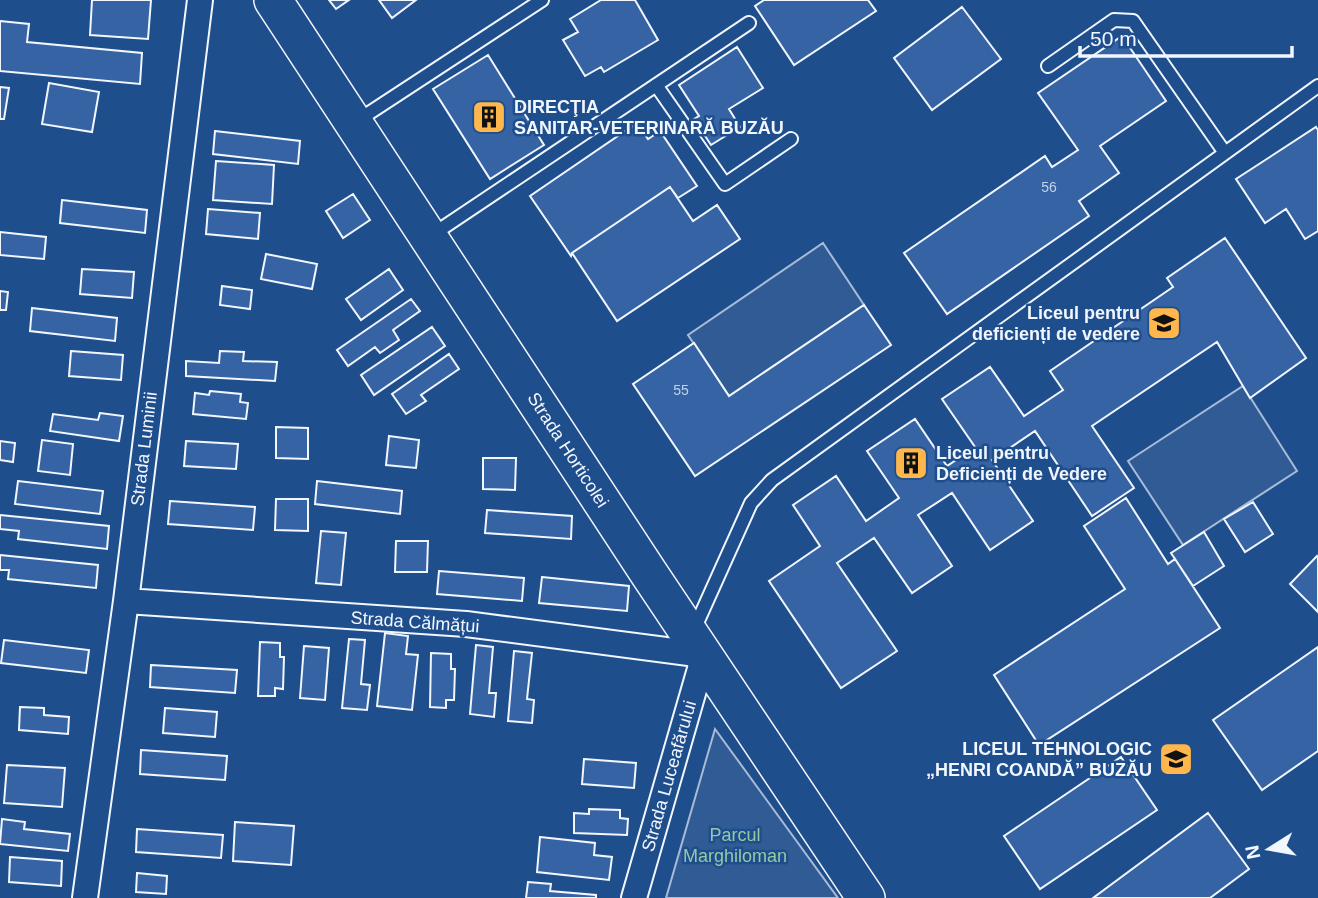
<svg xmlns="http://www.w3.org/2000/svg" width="1318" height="898" font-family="Arial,sans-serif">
	<rect width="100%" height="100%" fill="#1f4e8c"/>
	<path fill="#305b95" stroke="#a8bbd7" stroke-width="2" d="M823,243L864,305L729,396L688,335Z
		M1243,386L1297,471L1183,545L1128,461Z
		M715,729L838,898H666Z"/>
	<path fill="#3563a3" stroke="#f2f6ff" stroke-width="2" d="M92,0H151L148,39L90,35Z
		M329,0H349L336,9Z
		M379,0H416L392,18Z
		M601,0H635L658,40L604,72L601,67L585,76L563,40L578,32L570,19Z
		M764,0H868L876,11L794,65L755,6Z
		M962,7L1001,59L932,110L894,58Z
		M0,21L29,24L27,42L142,53L140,84L0,71Z
		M1122,36L1166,101L1100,146L1119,173L1079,201L1089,216L947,314L904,253L1045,156L1052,167L1078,150L1038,93Z
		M737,47L763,88L729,109L740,127L711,145L694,119L699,116L679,85Z
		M488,55L544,145L490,179L433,89Z
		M49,83L99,92L92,132L42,124Z
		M0,87L9,88L4,119H0Z
		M637,123L648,139L660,131L697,186L678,198L670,187L572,253L571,256L530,196Z
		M1316,127L1318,130V231L1305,239L1286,209L1265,223L1236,179Z
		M215,131L300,141L298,164L213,154Z
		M216,161L274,165L272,204L213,200Z
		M670,187L693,221L717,205L740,239L617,321L572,253Z
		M353,194L370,220L343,238L326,211Z
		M62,200L147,210L145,233L60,223Z
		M208,209L260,213L258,239L206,234Z
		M0,232L46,237L44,259L0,255Z
		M1225,238L1306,358L1250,398L1217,342L1092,426L1134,488L1092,516L1035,431L992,460L1033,521L990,550L952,493L918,515L952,566L912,593L874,538L837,563L897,651L841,688L769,581L820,546L793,505L836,476L866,521L899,498L867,451L915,419L947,466L975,447L942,399L990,367L1024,416L1063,390L1050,371L1173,287L1167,278Z
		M266,254L317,264L312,289L261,279Z
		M82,269L134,272L132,298L80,294Z
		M389,269L403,290L361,320L346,299Z
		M222,286L252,290L250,309L220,305Z
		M0,291L8,292L6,310H0Z
		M411,299L420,311L393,330L399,340L380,353L375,347L348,366L337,350Z
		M864,305L891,345L695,476L633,384L694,343L729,396Z
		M32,308L117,318L115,341L30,331Z
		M432,327L445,346L374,395L361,375Z
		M71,351L123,355L121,380L69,376Z
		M220,351L244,352L243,361L277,362L275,381L186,376V361L219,363Z
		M449,354L459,369L421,395L426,401L406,414L392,394Z
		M210,391L241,394L240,402L248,403L246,419L193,414L195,393L209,395Z
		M100,413L123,416L119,441L50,431L53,414L98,420Z
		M276,427L308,428V459L276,458Z
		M389,436L419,440L416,468L386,465Z
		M42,440L73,444L70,475L38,471Z
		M0,441L15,443L13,462L0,460Z
		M186,441L238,444L236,469L184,466Z
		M483,458H516L515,490L483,489Z
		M18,481L103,491L100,514L15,504Z
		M317,481L402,491L400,514L315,504Z
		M1126,498L1168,564L1175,559L1220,628L1039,745L994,675L1125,589L1084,526Z
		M276,499H308V531L275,530Z
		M170,501L255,507L253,530L168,524Z
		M1253,502L1273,534L1245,552L1224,519Z
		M487,510L572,516L571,539L485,533Z
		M0,515L109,526L107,549L18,539L19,531L0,529Z
		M321,531L346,533L341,585L316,583Z
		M1204,532L1224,566L1193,586L1171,553Z
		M396,541H428L427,572H395Z
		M0,555L98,565L96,588L8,579L9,570H0Z
		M1317,556L1318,558V612L1290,584Z
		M439,571L524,578L522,601L437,594Z
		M542,577L629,586L627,611L539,603Z
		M385,633L408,636L406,654L418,655L412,710L377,706Z
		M349,639L365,640L361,684L370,685L367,710L342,708Z
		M4,640L89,650L86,673L1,663Z
		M260,642L280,643V657H284L283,689L275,688V696H258Z
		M476,645L493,647L489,693H496L494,717L470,714Z
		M304,646L329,648L325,700L300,698Z
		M1318,647V751L1262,790L1213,720Z
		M514,651L532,653L527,699L534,700L532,723L508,721Z
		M431,653L451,654V669H455L454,700H446V708L430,707Z
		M151,665L237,670L235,693L150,687Z
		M20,707L44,708V715L69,717L68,734L19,730Z
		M165,708L217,712L215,737L163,733Z
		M141,750L227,756L225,780L140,774Z
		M1121,757L1157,810L1040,889L1004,836Z
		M584,759L636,763L634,788L582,784Z
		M7,765L65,768L62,807L4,803Z
		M589,809L620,810V818L628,819L627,835L574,833V813L589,814Z
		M1208,813L1249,869L1210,898H1093Z
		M2,819L25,822L24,829L70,834L68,851L0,844Z
		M235,822L294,826L291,865L233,861Z
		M137,829L223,835L221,858L136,852Z
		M540,837L595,843L594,855L612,857L609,880L537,872Z
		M10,857L62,861L61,886L9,882Z
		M137,873L167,876L166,894L136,892Z
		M528,882L551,884L550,891L596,895V898H526Z"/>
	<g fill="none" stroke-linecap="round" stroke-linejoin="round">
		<g stroke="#f2f6ff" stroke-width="16">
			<path id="lane" d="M1048,66L1114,20L1133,21L1225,153
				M656,85L725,184L791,139
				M357,121L542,0
				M432,235L749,23
				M693,632L751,503L772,480L1318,86"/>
		</g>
		<g stroke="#f2f6ff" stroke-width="28">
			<path id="street" d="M126,601L466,624L704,655L634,898
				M85,898L126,601L200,0"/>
		</g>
		<g stroke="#f2f6ff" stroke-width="40">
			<path id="secondary" d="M273,0L648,572L866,898"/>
		</g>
		<use href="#lane" stroke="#1f4e8c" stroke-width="12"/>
		<use href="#street" stroke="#1f4e8c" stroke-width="24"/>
		<use href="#secondary" stroke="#1f4e8c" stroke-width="37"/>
	</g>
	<defs>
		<g id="building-square" transform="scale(1.75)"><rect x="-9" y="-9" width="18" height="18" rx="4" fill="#ffb74d" stroke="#1f4e8c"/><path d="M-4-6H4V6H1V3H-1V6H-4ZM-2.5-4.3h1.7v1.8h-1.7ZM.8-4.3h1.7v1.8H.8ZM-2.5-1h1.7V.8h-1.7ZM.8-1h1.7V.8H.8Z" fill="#111"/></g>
		<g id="school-square" transform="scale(1.75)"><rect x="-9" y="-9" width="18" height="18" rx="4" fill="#ffb74d" stroke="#1f4e8c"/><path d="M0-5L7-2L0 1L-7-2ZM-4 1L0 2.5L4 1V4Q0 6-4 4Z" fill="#111"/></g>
	</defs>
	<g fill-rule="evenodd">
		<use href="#building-square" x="489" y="117"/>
		<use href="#school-square" x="1164" y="323"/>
		<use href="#building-square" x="911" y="463"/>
		<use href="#school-square" x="1176" y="759"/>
	</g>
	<g text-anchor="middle" stroke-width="5" stroke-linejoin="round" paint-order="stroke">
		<g font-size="14" fill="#c3d1e8">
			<text x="1049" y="192">56</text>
			<text x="681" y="395">55</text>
		</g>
		<g font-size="18" font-weight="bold" fill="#f2f6ff" stroke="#1f4e8c" text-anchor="start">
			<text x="514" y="113">DIRECŢIA<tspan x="514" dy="21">SANITAR-VETERINARĂ BUZĂU</tspan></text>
			<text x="1140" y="319" text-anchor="end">Liceul pentru<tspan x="1140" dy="21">deficienți de vedere</tspan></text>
			<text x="936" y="459">Liceul pentru<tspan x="936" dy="21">Deficienți de Vedere</tspan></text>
			<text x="1152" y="755" text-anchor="end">LICEUL TEHNOLOGIC<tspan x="1152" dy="21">„HENRI COANDĂ” BUZĂU</tspan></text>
		</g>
		<g font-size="18" fill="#f2f6ff" stroke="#1f4e8c">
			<text transform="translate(144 449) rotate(-83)" y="6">Strada Luminii</text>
			<text transform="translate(568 450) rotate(57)" y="6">Strada Horticolei</text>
			<text transform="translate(415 622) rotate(4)" y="6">Strada Călmățui</text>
			<text transform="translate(669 776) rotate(-74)" y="6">Strada Luceafărului</text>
		</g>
		<g font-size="18" fill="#97c8a6" stroke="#1f4e8c">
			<text x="735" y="841">Parcul<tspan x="735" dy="21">Marghiloman</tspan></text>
		</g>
	</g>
	<g transform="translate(1269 849) rotate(259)" stroke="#1f4e8c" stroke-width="5" paint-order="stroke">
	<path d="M0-5L12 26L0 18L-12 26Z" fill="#f2f6ff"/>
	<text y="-10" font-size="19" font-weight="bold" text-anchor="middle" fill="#f2f6ff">N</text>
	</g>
	<path d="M1080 46v10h212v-10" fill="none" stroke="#f2f6ff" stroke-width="3.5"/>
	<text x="1090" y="46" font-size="21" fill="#f2f6ff" stroke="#1f4e8c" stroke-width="5" paint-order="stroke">50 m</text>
</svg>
